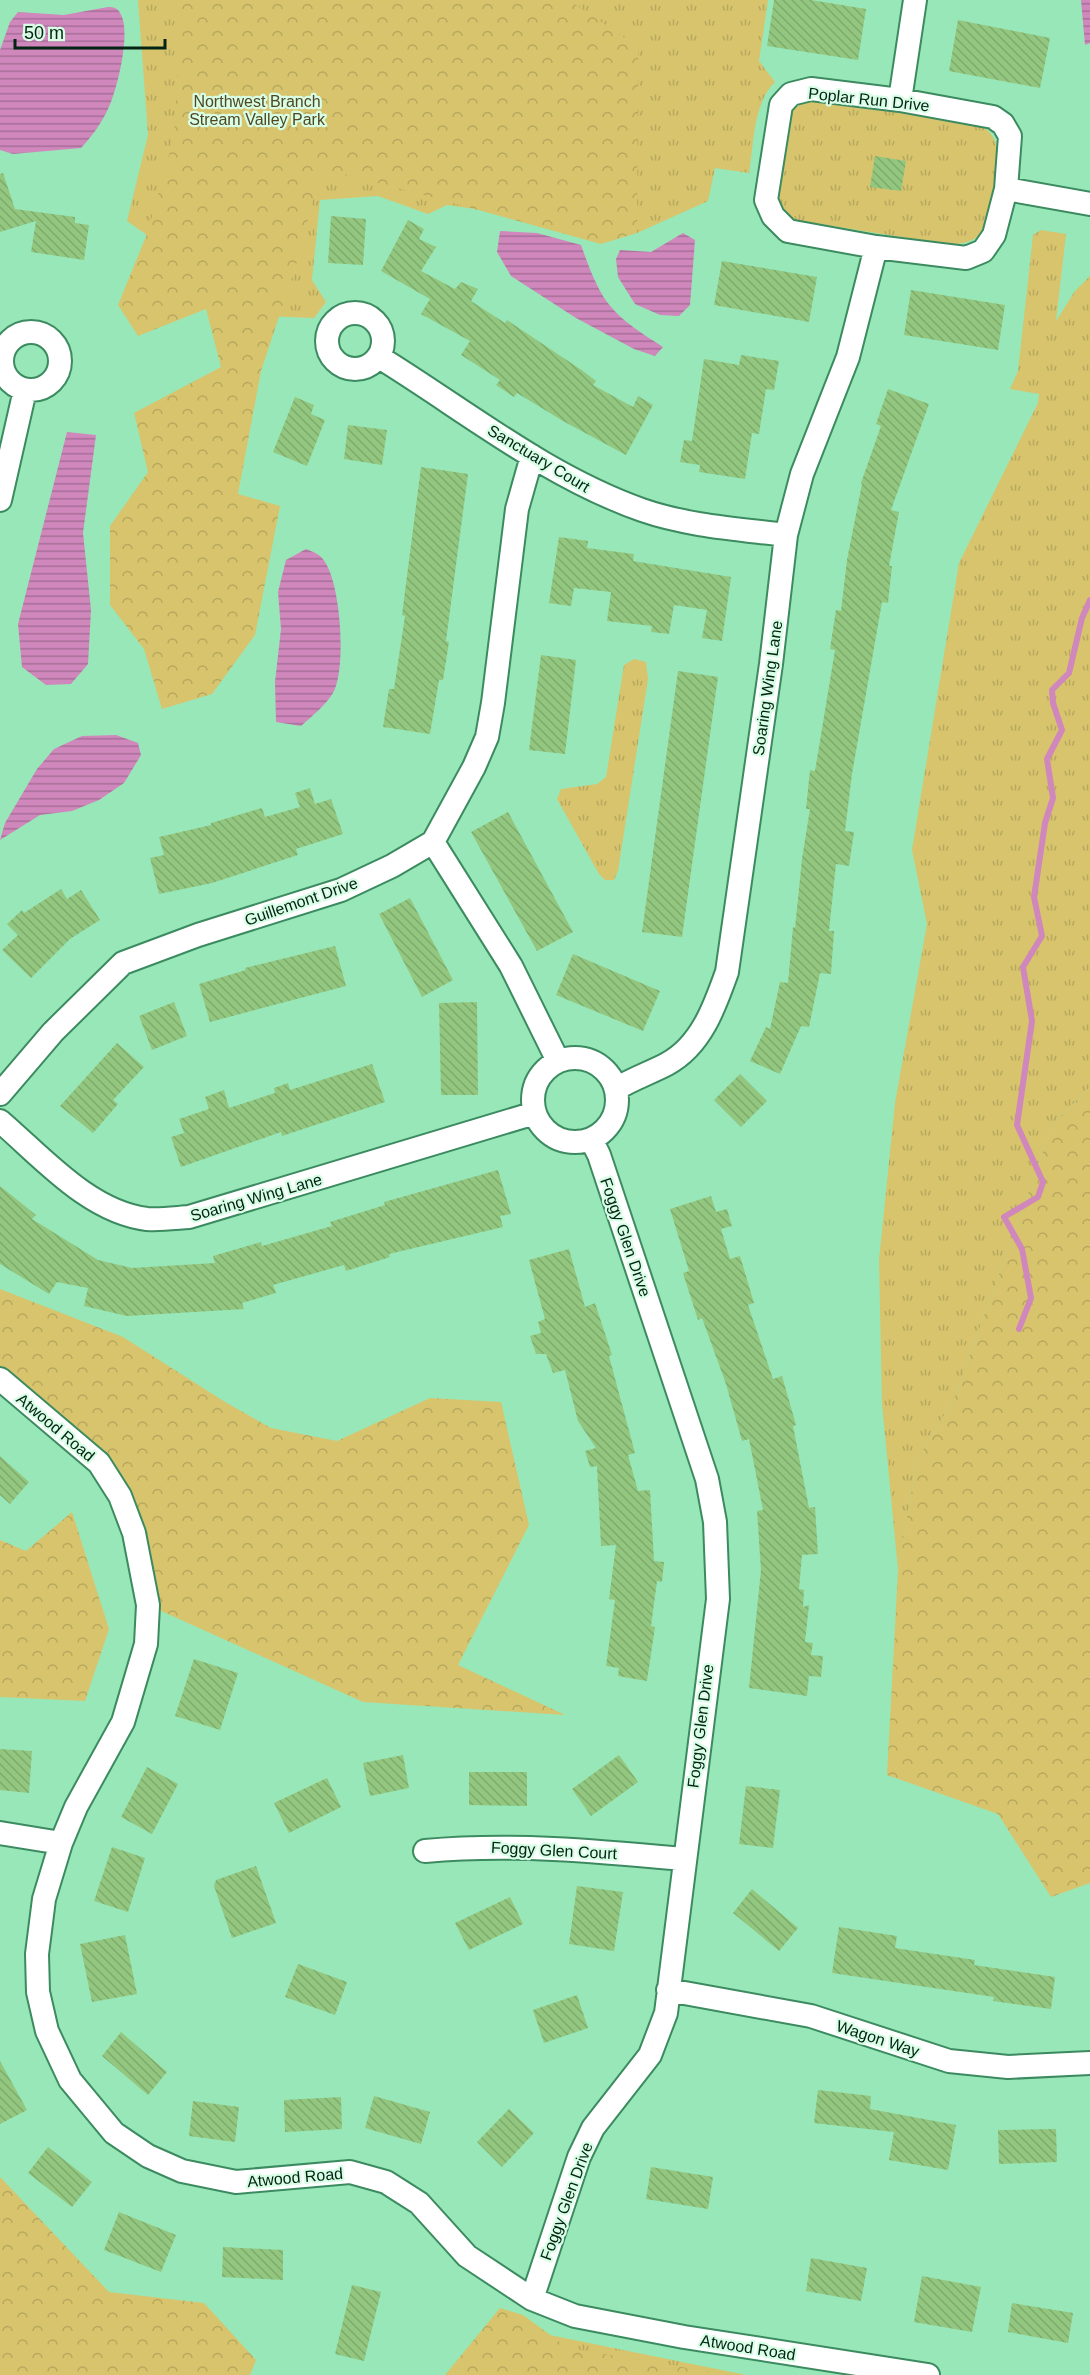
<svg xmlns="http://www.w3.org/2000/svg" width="1090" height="2375" font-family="Arial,sans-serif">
	<defs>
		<pattern id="grass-tufts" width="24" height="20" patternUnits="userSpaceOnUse" patternTransform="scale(1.5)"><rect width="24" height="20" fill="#d7c46d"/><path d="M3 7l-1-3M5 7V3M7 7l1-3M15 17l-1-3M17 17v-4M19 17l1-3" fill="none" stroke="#b7a85e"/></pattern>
		<pattern id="forest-crowns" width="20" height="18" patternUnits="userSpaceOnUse" patternTransform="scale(1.5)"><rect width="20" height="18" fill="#d7c46d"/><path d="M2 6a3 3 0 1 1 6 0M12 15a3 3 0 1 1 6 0" fill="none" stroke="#b7a85e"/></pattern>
		<pattern id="water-rules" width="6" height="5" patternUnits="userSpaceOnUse" patternTransform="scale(1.5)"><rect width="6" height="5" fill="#d087bc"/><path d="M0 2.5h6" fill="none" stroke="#a76e98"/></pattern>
		<pattern id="building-back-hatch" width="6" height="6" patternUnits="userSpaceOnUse" patternTransform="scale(1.5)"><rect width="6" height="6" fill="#93c77f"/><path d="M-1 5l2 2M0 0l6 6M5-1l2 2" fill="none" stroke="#7dab6d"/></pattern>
	</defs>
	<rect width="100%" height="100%" fill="#98e7b8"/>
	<path fill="url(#grass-tufts)" d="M138,0H768L759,61L775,82C753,103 754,144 749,173L715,168L708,201L637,233V213L601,227L447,205L428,214L378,196L320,200L312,280L326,302L314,318L262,316L127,221L148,135Z
		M815,98L977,124C985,128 990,131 994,139C1004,158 994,217 981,233C974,242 963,243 952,245L794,220L784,212L774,191L787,115L800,104Z
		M1041,230L1066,234L1056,321L1075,291L1090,276V1087L1053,1124L954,1399L917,1460L898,1570L882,1404L879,1260L895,1103L927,924L912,850L959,563L1038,403L1039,394L1010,389L1018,371L1033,235Z
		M634,659L646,662L648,679L618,871L614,880H605L599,874L557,799L561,789L597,784L606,777L624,665Z
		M525,2330L746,2375H490Z"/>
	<path fill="url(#forest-crowns)" d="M181,0H569L638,47L637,233L601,244L435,198L321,168L298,259L261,371L238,494L280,506L255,635L212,694L162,709L144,649L110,605V526L148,472L134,413L221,367L206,309L138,336L118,305L147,234L174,137Z
		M1090,1087V1883L1051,1897L998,1814L887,1775L898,1570L917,1460L954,1399L1053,1124Z
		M0,1289L123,1337L225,1402L271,1428L337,1441L430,1398L501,1402L529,1525L458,1665L565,1715L363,1702L148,1605L99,1463L0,1368Z
		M72,1512L109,1629L85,1701L0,1697V1540L26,1551Z
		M0,2177L109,2292L204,2303L256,2360L250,2375H0Z
		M500,2308L523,2315L568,2348L730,2375H445Z"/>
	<path fill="url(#water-rules)" d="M1081,0H1090V43L1085,45Z
		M108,7C113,7 118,8 120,13C132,30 117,91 108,109C101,124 92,136 81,148L13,154L0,150V50L10,22L18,12L64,15Z
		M500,231L537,233L581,245C588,264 595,285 607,302C621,321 643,334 663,347L655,356L634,349L576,318L511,276L497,252Z
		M683,233L695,240L690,305L679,316L660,315L635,304L618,277L616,259L620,250L651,252Z
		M67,432L96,435L83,533L91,610L88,664L71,684L46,685L22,667L18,624Z
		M306,549C311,551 319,554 322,558C341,578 347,669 333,693C325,706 312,716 301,726L276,722L275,682L281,629L278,592L286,560Z
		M116,735L138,743L141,755L124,783L99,800L72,811L40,815L0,840L5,823L37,769L54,749L82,736Z"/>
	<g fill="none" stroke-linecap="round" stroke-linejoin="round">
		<path stroke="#d087bc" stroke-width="6" d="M1019,1329L1031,1298L1022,1249L1004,1217L1038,1197L1043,1182L1017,1125L1032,1021L1023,967L1042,936L1034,897L1045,823L1053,798L1047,759L1062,730L1053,703L1052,690L1069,673L1082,618L1090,600"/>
	</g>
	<path fill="url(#building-back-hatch)" d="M774,0H811L866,9L858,60L767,46Z
		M958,20L1050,38L1040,88L949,71Z
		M875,156L906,161L901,191L870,187Z
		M3,173L15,209L75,217V223L89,225L84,260L31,252L36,221L0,232V174Z
		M331,216L366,219L363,265L328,263Z
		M408,220L424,229L419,239L436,247L421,271L455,289L461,282L478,289L471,301L505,323L507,320L583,371L596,381L593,385L633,407L638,396L653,405L626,455L563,421L517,393L514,397L496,385L500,380L461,355L470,341L421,314L430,299L381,271Z
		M722,261L817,277L809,322L714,305Z
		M911,290L1005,305L998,350L904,335Z
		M741,355L779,361L774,390L766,389L759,434L752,433L745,479L699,472L700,465L680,462L684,440L692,441L704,359L739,365Z
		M888,389L929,404L891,510L899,512L889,566H892L888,603L882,602L852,774L845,831L854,832L849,866L836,864L829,931H834L831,974L820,973L809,1027L801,1026L780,1074L750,1061L766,1027L770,1029L780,982L788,983L793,927L795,928L802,859L810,809H806L810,770L815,771L835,650L830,649L836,610L841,611L847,560L862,484L861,483L881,426L876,424Z
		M295,397L314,405L311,414L325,420L307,466L273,452Z
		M348,425L387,430L382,465L344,459Z
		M421,467L468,474L446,641L449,642L443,680H439L430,734L383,727L389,689H394L405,616L402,615Z
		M559,537L588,541L587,548L634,554L633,561L731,577L722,641L702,638L707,610L674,605L669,634L651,632L652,626L607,621L611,592L574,588L571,606L549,603Z
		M541,655L576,660L565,754L529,750Z
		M678,671L718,677L682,937L642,932Z
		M310,788L315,804L331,799L343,834L296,849L298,855L212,883L159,894L150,858L164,855L159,837L211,825V823L262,808L265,817L300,807L295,793Z
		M508,812L573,932L537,951L471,832Z
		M61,889L67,899L81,890L100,920L70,939L31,978L2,950L18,935L7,924L22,910L24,913Z
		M410,898L453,980L422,997L379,914Z
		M335,946L346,986L210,1022L199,984L246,970L245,968Z
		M573,954L660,991L643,1031L556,995Z
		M174,1002L187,1036L152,1050L139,1016Z
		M477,1002L478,1095H441L439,1003Z
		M117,1043L144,1067L113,1100L118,1104L93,1133L60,1106Z
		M372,1064L385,1102L282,1136L281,1132L181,1167L171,1137L184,1133L179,1119L209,1109L205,1097L224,1090L229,1108L275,1093L274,1088L288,1083L290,1090Z
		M740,1074L767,1101L741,1127L714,1100Z
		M498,1170L511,1214L500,1216L503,1227L389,1254L390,1257L346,1271L344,1265L273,1285L276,1293L242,1303L244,1309L127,1316L84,1306L88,1288L57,1282L49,1294L0,1264V1186L36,1215L32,1219L98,1260L132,1268L215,1263L213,1256L261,1242L262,1246L332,1226L330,1222L385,1205L384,1202Z
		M711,1196L716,1212L727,1209L732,1226L721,1229L730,1259L740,1256L754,1303L748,1305L773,1379L782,1376L796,1425L793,1426L809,1508L815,1507L818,1554L802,1555L799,1589L804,1590L803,1607L809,1605L805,1642L813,1643L811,1655L823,1656L821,1677L809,1676L807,1696L749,1688L761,1570L757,1511L763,1510L749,1439L742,1441L726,1384L702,1318L698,1320L683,1273L689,1271L670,1209Z
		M569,1249L585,1307L595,1303L612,1355L609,1356L635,1453L628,1455L638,1491L650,1490L654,1561L664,1562L662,1582L657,1581L651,1626L655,1627L647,1681L618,1676L619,1668L606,1666L615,1600L609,1599L616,1545L601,1546L597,1466L590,1467L585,1451L596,1448L578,1421L565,1370L553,1373L546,1354H536L530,1336L541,1333L538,1322L545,1319L529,1260Z
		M0,1456L29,1482L10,1504L0,1495Z
		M194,1659L238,1673L220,1730L175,1716Z
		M0,1749L32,1751L29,1793L0,1790Z
		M403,1755L409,1788L370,1796L363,1763Z
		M619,1755L638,1782L591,1816L572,1789Z
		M147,1767L178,1784L152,1834L121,1817Z
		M469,1772H527V1806L469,1805Z
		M327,1778L341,1807L289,1833L274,1803Z
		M746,1786L780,1790L773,1848L739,1844Z
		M112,1847L145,1858L128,1912L94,1901Z
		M256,1866L276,1923L232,1938L214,1886L216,1880Z
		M577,1886L623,1892L614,1951L569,1944Z
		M752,1889L798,1928L779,1951L733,1913Z
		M510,1897L523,1924L469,1950L455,1923Z
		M839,1927L897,1936L895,1948L975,1960L974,1965L1055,1977L1051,2009L993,2001L994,1997L832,1973Z
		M125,1935L137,1994L92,2002L80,1944Z
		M298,1964L347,1982L335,2015L285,1997Z
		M577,1995L588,2028L544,2043L533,2010Z
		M121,2032L167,2072L148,2095L102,2056Z
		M0,2061L27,2110L0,2124Z
		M818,2090L871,2096L870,2109L956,2125L948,2170L889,2160L894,2132L814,2123Z
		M374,2096L430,2112L421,2144L365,2128Z
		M341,2097L342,2129L285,2132L284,2100Z
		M193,2101L239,2107L235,2142L189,2136Z
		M509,2109L534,2133L502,2167L477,2142Z
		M1056,2129L1057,2162L999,2164L998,2130Z
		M48,2147L92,2182L72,2207L28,2173Z
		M651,2167L713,2177L708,2209L646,2199Z
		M119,2212L176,2235L161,2272L104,2250Z
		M223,2247L283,2250V2280L222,2277Z
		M811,2258L867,2268L861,2301L806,2291Z
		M922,2276L981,2287L972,2332L914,2322Z
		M352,2285L381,2292L364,2361L335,2354Z
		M1012,2303L1073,2313L1068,2343L1008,2332Z"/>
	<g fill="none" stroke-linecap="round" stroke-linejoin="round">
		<g stroke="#3c8b60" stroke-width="26">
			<path id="minor" d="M811,89L900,100L993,117L1003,124L1010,136L1006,189L994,235L983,251L966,258L876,247L788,231L773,216L766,200L781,105L791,94Z
				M900,100L915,0
				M1006,189L1090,204
				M327 341a28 28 0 1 1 56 0a28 28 0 1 1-56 0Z
				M2 361a29 29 0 1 1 58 0a29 29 0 1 1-58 0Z
				M379,357C465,410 546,476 642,510C688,526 738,529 786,535
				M0,500L25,390
				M433,842L511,966L558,1061
				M533 1100a42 42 0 1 1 84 0a42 42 0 1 1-84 0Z
				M616,1089C632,1079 650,1073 667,1064C701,1046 715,1006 727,972L771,664L786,535L802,474L848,357L876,247
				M0,1094L53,1032L123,963L198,935L341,890L392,866L433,842L474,767L487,737L493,703L517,509L532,456
				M0,1121C42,1157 89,1212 147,1219C160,1220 175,1218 189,1217L535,1113
				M0,1379L99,1463L120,1496L134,1533L148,1605L146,1644L123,1722L76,1807L61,1843L44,1899L37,1954L38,1992L47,2031L70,2080L114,2133L148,2156L182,2171L236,2182L350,2172L386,2182L419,2203L467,2256L532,2299L575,2316L684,2337L928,2375
				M0,1833L61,1843
				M425,1851C512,1843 597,1851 684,1859
				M668,1990L811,2016L949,2061L1008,2067L1090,2063
				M532,2299L579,2157L593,2128L650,2055L666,2013L718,1599L715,1522L707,1479L599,1155L591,1139"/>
		</g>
		<use href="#minor" stroke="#fff" stroke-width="22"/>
	</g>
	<g text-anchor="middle" stroke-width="4.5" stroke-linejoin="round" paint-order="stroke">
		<g font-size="16" fill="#032413" stroke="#d8fee6">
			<text transform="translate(869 99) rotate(6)" y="6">Poplar Run Drive</text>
			<text transform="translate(539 458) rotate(31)" y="6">Sanctuary Court</text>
			<text transform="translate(767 688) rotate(-82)" y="6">Soaring Wing Lane</text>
			<text transform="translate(301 901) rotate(-19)" y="6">Guillemont Drive</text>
			<text transform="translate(256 1197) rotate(-16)" y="6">Soaring Wing Lane</text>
			<text transform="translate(626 1237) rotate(71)" y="6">Foggy Glen Drive</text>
			<text transform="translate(56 1427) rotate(40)" y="6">Atwood Road</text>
			<text transform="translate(700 1726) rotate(-83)" y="6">Foggy Glen Drive</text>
			<text transform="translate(554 1850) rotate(3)" y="6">Foggy Glen Court</text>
			<text transform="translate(878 2038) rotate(18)" y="6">Wagon Way</text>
			<text transform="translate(295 2177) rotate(-5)" y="6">Atwood Road</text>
			<text transform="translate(566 2201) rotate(-70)" y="6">Foggy Glen Drive</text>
			<text transform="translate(748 2347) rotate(9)" y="6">Atwood Road</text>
		</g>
		<g font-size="16" fill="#504722" stroke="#d8fee6">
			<text x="257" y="107">Northwest Branch<tspan x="257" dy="18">Stream Valley Park</tspan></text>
		</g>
	</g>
	<path d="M15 39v9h150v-9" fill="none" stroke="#032413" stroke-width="3"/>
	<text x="24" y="39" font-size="18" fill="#032413" stroke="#d8fee6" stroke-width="4.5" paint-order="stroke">50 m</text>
</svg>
